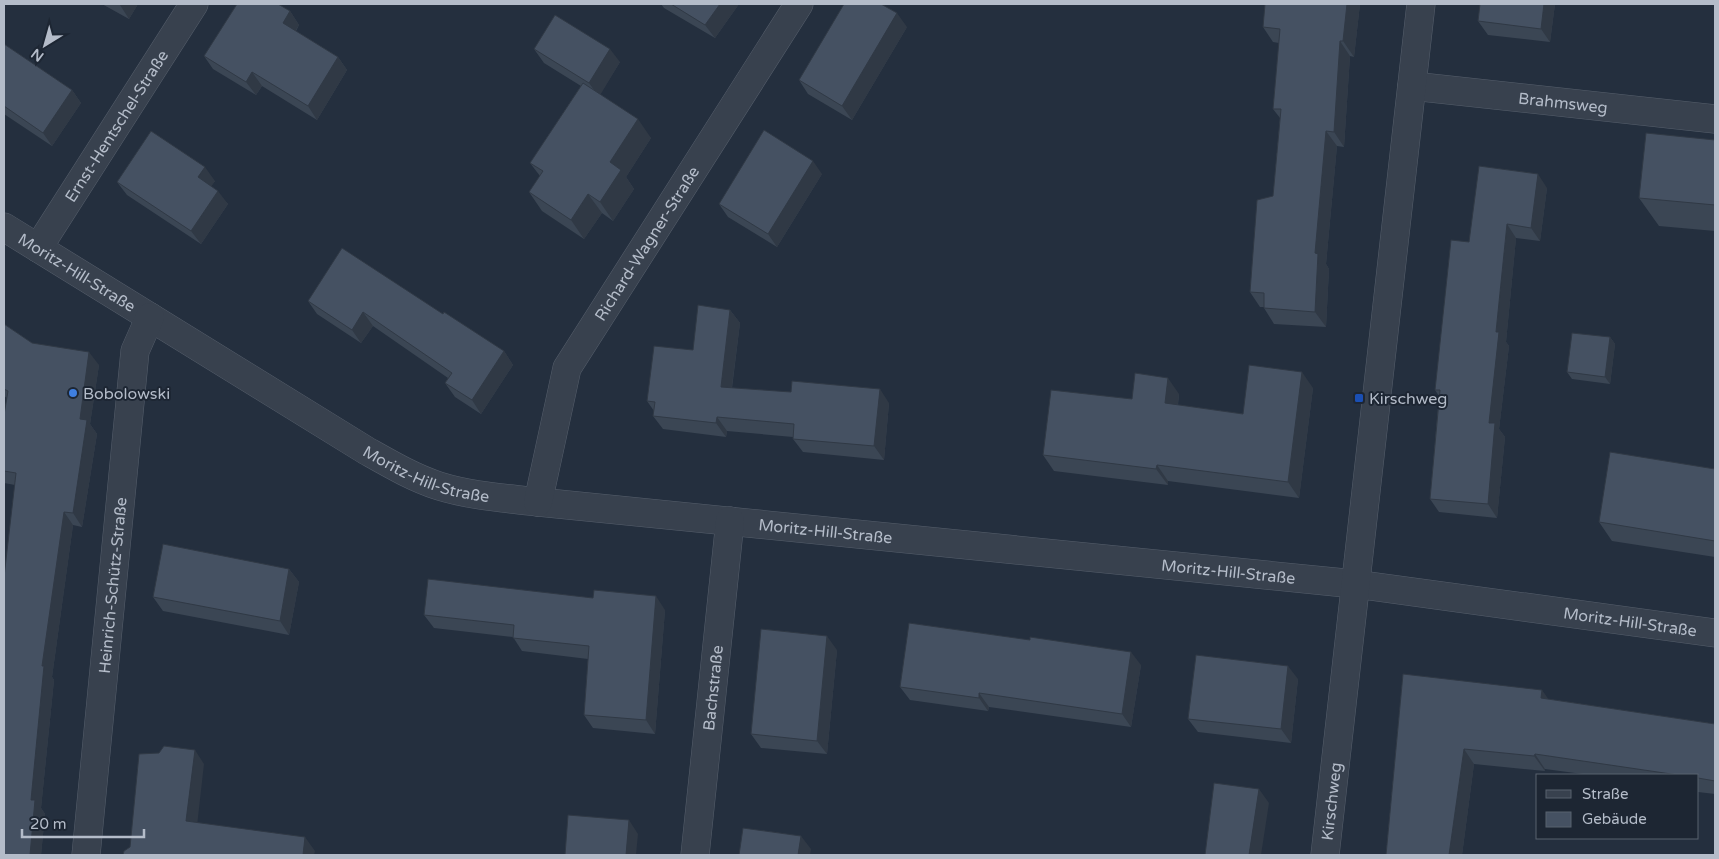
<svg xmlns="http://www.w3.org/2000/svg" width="1719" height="859" font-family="'Varela Round',sans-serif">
	<rect width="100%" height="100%" fill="#242f3e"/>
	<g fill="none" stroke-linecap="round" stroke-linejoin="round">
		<g stroke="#565f6c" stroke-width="29">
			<g id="minor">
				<path id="s1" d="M1412,86L1715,119"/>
				<path id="s2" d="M4,227L367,451C390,464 414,478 439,486C471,496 505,498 538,502L1355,584L1715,633"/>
				<path id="s3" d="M38,248L194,4"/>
				<path id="s4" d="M538,502L567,368L799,4"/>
				<path id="s5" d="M86,855L135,351L150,317"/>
				<path id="s6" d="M695,855L730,521"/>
				<path id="s7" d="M1325,855L1421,4"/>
			</g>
		</g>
		<use href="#minor" stroke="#38414e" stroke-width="28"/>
	</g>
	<path fill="#3b4654" d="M102,4H138L129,19Z
		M661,4H739L715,38L664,8Z
		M1360,4L1354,57L1350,56L1344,147L1337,146L1326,264L1329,269L1326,327L1274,324L1264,308V307H1260L1250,292L1273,196L1280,118L1273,109L1279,43L1273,42L1263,27Z
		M1555,4L1550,42L1488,35L1478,21Z
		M290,11L299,25L296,31L338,57L347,70L317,120L262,86L256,95L213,69L204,56Z
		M907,27L852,120L808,94L799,80Z
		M4,44L72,90L81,103L52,146L4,114Z
		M534,49L620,62L600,94L651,138L626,177L634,189L613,221L602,213L584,239L542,211L529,192L540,176L530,163L581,86L544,63Z
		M1715,140V231L1659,226L1639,198Z
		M822,174L777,247L728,217L719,204Z
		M215,181L211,186L228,204L201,244L127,195L117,182Z
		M1547,188L1540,241L1516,238L1506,342L1509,346L1499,429L1505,437L1497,518L1439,512L1430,499L1439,396L1435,390L1469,242Z
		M308,301L443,314L504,351L513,365L481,414L455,397L445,383L448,378L373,326L361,343L317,314Z
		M730,310L740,323L732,388L889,403L884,460L803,452L793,439V437L727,431L726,437L663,429L653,416L654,411L647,401Z
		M4,324L32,343L99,365L90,424L97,434L82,527L73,525L52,677L54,680L41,808L45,814L41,855H4L15,485L4,483V415L7,398L4,396Z
		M1610,337L1615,344L1610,384L1572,379L1567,372Z
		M1313,388L1299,498L1168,481V485L1054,471L1043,455L1132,399L1179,394L1178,405L1243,414Z
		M1715,469V557L1612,541L1599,522Z
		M289,569L299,582L289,635L163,611L153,597Z
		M665,610L655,734L593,728L584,715L588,659L522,651L513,637L434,628L424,615Z
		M837,650L827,754L761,748L751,734Z
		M1141,665L1131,727L989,707L988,711L910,700L900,687Z
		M1403,674L1548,699L1715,724V794L1698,792V775H1590L1545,769V771L1474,764L1462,855H1386Z
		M1298,679L1291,743L1198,732L1188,719Z"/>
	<path fill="#303945" d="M121,4H138L129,19L120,5Z
		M720,4H739L715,38L705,25Z
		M1347,4H1360L1354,57L1343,41Z
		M1544,4H1555L1550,42L1541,29Z
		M290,11L299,25L292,36L283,23Z
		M897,13L907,27L852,120L842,106Z
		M1340,41L1350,56L1344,147L1334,132Z
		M610,49L620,62L599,97L589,83Z
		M338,57L347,70L317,120L308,106Z
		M252,72L262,86L256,95L246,82Z
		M72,90L81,103L52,146L43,133Z
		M638,119L651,138L626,177L634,189L613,221L600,202L610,162Z
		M1326,131L1337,146L1326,264L1329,269L1326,327L1315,312V253Z
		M813,161L822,174L777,247L768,234Z
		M205,167L215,181L208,191L198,177Z
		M1538,174L1547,188L1540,241L1531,228Z
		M218,191L228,204L201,244L191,231Z
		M588,194L602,213L584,239L571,220Z
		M1507,224L1516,238L1506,342L1509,346L1499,429L1505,437L1497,518L1488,504L1489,423L1496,332Z
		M730,310L740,323L730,401L721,387Z
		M363,312L373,326L361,343L352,330Z
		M1610,337L1615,344L1610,384L1605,377Z
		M504,351L513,365L481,414L472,400Z
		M89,352L99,365L90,424L97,434L82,527L73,513L80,419Z
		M1302,372L1313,388L1299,498L1288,482Z
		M1168,378L1179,394L1176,419L1165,403Z
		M880,389L889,403L884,460L874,446Z
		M717,417L727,431L726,437L716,423Z
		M1157,465L1168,481V485L1156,469Z
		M64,512L73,525L52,677L54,680L41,808L45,814L41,855H30L31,800L42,666Z
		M289,569L299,582L289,635L280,621Z
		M656,596L665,610L655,734L646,720Z
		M827,636L837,650L827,754L817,741Z
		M1131,652L1141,665L1131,727L1122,714Z
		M1288,666L1298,679L1291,743L1281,729Z
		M1542,690L1552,704L1541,698Z
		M979,693L989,707L988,711L979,698Z
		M1464,749L1474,764L1462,855H1449Z
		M195,750L204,764L196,835L186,821Z
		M1535,754L1545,769V771L1534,756Z
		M1259,789L1269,803L1261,855H1249Z
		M629,820L638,834L636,855H626Z
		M801,836L811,849L810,855H798Z
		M305,837L315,851L314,855H303Z"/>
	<path fill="#455162" stroke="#303945" d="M237,4H278L290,11L283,23L338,57L308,106L252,72L246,82L204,56Z
		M671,4H720L705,25Z
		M844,4H881L897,13L842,106L799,80Z
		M1265,4H1347L1343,41H1340L1334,132L1326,131L1315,253L1318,254L1315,312L1264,308V293L1250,292L1257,200L1273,196L1281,109H1273L1280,29L1263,27Z
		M1480,4H1544L1541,29L1478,21Z
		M555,15L610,49L589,83L534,49Z
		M4,44L72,90L43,133L4,106Z
		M583,83L638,119L610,162L621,170L600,202L588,194L571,220L529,192L543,171L530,163Z
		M764,130L813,161L768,234L719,204Z
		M151,131L205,167L198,177L218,191L191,231L117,182Z
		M1646,133L1715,140V205L1639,198Z
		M1479,166L1538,174L1531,228L1507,224L1496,332H1499L1489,423H1495L1488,504L1430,499L1440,390H1435L1451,240L1469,242Z
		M342,248L443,314L444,312L504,351L472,400L445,383L452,373L363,312L352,330L308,301Z
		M698,305L730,310L721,387L791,392L792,381L880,389L874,446L793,439L794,424L717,417L716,423L653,416L655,402L647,401L654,346L693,350Z
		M4,324L32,343L89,352L80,419L87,420L73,513L64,512L42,666H44L31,800H35L30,855H4V577L16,473L4,471V415L8,391L4,389Z
		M1572,333L1610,337L1605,377L1567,372Z
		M1249,365L1302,372L1288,482L1157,465L1156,469L1043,455L1051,390L1132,399L1135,373L1168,378L1165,403L1243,414Z
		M1610,452L1715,469V541L1599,522Z
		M163,544L289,569L280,621L153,597Z
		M428,579L593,598L594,590L656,596L646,720L584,715L589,646L513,638L514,625L424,615Z
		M909,623L1030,640V637L1131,652L1122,714L979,693V698L900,687Z
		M761,629L827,636L817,741L751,734Z
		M1196,655L1288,666L1281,729L1188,719Z
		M1403,674L1542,690L1541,698L1715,724V781L1698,778V775H1678L1535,754L1534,756L1464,749L1449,855H1386Z
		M164,746L195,750L186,821L305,837L303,855H123L124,851L130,847L139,754L159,753Z
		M1214,783L1259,789L1249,855H1205Z
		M568,815L629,820L626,855H565Z
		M743,828L801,836L798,855H739Z"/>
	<circle fill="#3f7fe0" stroke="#1d2633" stroke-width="2" cx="73" cy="393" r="5"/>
	<rect fill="#1a4fb4" stroke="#1d2633" stroke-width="2" x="1354" y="393" width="10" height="10" rx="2.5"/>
	<g text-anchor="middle" stroke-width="4" stroke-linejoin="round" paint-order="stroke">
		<g font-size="16" fill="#b4bcc9" stroke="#1d2633">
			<text dy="6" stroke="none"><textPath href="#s1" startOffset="152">Brahmsweg</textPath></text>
			<text dy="6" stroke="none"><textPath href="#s3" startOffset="145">Ernst-Hentschel-Straße</textPath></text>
			<text dy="6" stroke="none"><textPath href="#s4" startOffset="285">Richard-Wagner-Straße</textPath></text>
			<text dy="6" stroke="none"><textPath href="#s2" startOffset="86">Moritz-Hill-Straße</textPath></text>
			<text dy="6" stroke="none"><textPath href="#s2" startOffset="491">Moritz-Hill-Straße</textPath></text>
			<text dy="6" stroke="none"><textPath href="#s2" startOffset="896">Moritz-Hill-Straße</textPath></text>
			<text dy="6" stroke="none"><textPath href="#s2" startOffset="1301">Moritz-Hill-Straße</textPath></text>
			<text dy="6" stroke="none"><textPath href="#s5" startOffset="271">Heinrich-Schütz-Straße</textPath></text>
			<text dy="6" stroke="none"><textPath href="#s2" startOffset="1706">Moritz-Hill-Straße</textPath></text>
			<text dy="6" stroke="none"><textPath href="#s6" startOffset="168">Bachstraße</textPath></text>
			<text dy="6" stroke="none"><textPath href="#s7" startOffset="54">Kirschweg</textPath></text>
		</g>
		<g font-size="16" fill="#b4bcc9" stroke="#1d2633" text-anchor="start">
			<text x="83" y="399">Bobolowski</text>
			<text x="1369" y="404">Kirschweg</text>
		</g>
	</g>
	<rect width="1719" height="859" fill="none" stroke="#b4bcc9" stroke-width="10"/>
	<rect x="1536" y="774" width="162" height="65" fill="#1d2633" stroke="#59626f"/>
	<rect x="1546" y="790" width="25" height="8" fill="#38414e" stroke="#59626f"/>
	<text x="1582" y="799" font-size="15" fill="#b4bcc9">Straße</text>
	<rect x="1546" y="812" width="25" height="15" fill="#455162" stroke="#59626f"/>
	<text x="1582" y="824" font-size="15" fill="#b4bcc9">Gebäude</text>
	<g transform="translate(45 45) rotate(217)" stroke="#1d2633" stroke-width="4" paint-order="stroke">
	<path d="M0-4L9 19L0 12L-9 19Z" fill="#b4bcc9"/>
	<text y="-8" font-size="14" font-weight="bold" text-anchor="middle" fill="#b4bcc9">N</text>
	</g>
	<path d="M22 829v8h122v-8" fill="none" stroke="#b4bcc9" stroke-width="2.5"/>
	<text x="30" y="829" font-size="15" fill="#b4bcc9" stroke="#1d2633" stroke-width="4" paint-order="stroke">20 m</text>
</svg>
